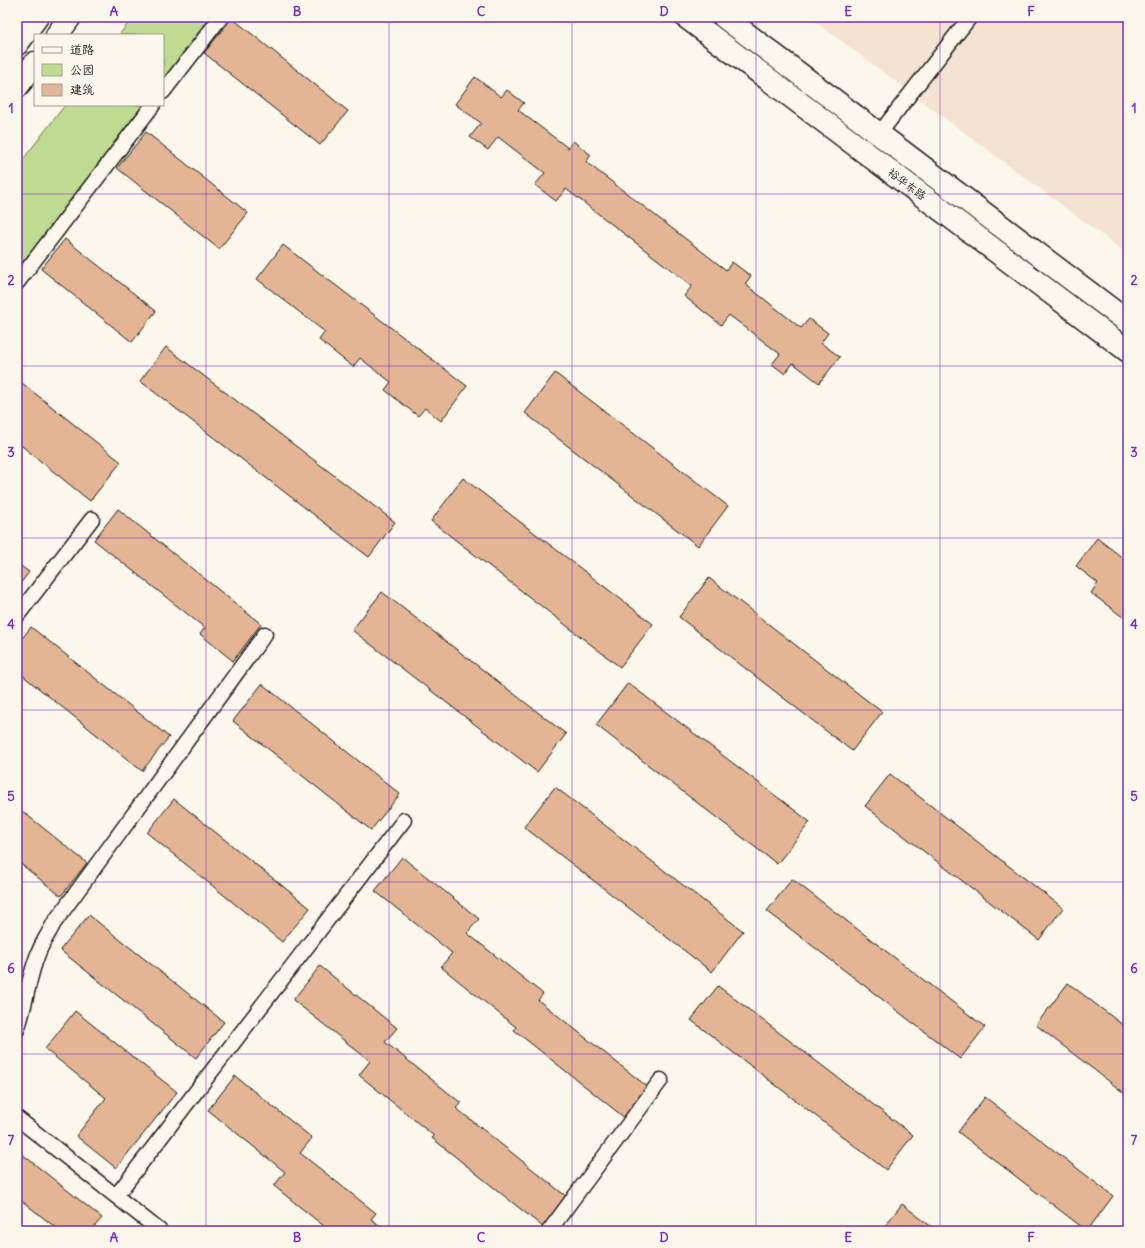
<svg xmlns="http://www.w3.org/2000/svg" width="1145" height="1248" font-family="Delius,'LXGW WenKai TC',sans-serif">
	<rect width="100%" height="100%" fill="#fbf7ec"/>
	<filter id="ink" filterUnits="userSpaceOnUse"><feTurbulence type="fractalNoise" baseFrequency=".025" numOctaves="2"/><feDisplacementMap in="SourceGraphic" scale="8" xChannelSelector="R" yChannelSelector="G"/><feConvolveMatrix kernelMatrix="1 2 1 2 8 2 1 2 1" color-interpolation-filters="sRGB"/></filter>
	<g filter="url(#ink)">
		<path fill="#f4e3d2" d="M809,17H1128V248L1125,252Z"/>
		<path fill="#bfda91" stroke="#6e7b56" d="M133,17H210L163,79V35H119Z
			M65,105H143L17,270V167Z"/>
		<path fill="#e4b595" stroke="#1c1c1c" d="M232,18L348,111L320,145L204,53Z
			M475,77L501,97L507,90L524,103L518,110L568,148L573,141L591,155L586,162L726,270L732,262L751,276L745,284L801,328L809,319L828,333L821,343L840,357L819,383L793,363L785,374L772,364L780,354L729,315L721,325L684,296L692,286L566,189L556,201L535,185L545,173L498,137L488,150L470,137L481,123L455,104Z
			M146,132L248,213L219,249L117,168Z
			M65,239L156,311L132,342L41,269Z
			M283,245L467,386L441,421L425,408L418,416L385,390L391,382L360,358L353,367L319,340L325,332L257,279Z
			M166,347L395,522L369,557L140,381Z
			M555,373L728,506L698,546L525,413Z
			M17,379L121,462L90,501L17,442Z
			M463,478L653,624L620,667L431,521Z
			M118,509L261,624L233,661L200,634L205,628L94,540Z
			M1097,538L1128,562V621L1091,593L1098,583L1076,566Z
			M17,563L29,572L17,588Z
			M709,578L882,712L852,751L679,617Z
			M382,592L566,734L537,772L352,630Z
			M31,627L169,737L142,771L17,671V645Z
			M628,683L810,822L777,864L596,725Z
			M262,684L400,794L371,830L233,721Z
			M890,774L1063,908L1039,940L865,806Z
			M555,787L743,931L712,972L524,827Z
			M174,799L310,908L282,942L147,833Z
			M17,807L87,863L61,896L17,861Z
			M402,857L479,919L467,933L543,994L538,1000L654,1092L630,1122L514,1030L516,1027L441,967L452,953L375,891Z
			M792,879L985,1027L960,1059L767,911Z
			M89,915L224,1022L196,1058L60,950Z
			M320,966L397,1028L385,1042L461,1103L456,1108L572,1201L548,1231L432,1138L434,1136L359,1075L370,1061L293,1000Z
			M1068,983L1128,1029V1096L1036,1025Z
			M718,986L913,1135L886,1170L691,1020Z
			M75,1011L177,1092L116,1168L76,1136L106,1098L45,1049Z
			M235,1076L312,1138L300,1153L376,1213L371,1219L387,1231H330L274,1186L285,1172L208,1110Z
			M985,1097L1113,1196L1087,1231L958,1132Z
			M17,1150L102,1218L93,1228L96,1231H60L17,1197Z
			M902,1204L937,1231H881Z"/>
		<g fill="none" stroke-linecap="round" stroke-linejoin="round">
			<g stroke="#1c1c1c" stroke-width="17">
				<path id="lane" d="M163,92L221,17
					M879,134L970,17
					M17,283L153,105
					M17,616L92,519
					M17,1030C26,1005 28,978 38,954C42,943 49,933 54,923L265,634
					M17,1118L160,1231
					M116,1196L404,820
					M549,1231L661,1080"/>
			</g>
			<g stroke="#1c1c1c" stroke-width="25">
				<path id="secondary" d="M686,17L1128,351
					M724,17L1128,322
					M57,35L70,17
					M17,44L37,17
					M17,87L35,63"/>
			</g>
			<use href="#lane" stroke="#fbf7ec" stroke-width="14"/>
			<use href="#secondary" stroke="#fbf7ec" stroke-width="22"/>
		</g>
	</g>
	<path fill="none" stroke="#7b2cbf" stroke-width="1" stroke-opacity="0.55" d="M206,17V1231M389,17V1231M572,17V1231M756,17V1231M940,17V1231M17,194H1128M17,366H1128M17,538H1128M17,710H1128M17,882H1128M17,1054H1128"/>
	<g text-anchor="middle" stroke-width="3" stroke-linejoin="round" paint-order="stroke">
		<g font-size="11" fill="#1c1c1c" stroke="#fbf7ec">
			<text transform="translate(907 184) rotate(37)" y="4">裕华东路</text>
		</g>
	</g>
	<rect width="1145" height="1248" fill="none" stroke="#fbf7ec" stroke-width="44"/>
	<rect x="34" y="34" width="130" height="72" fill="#fbf7ec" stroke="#a29f99"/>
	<rect x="42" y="47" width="20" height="6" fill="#fbf7ec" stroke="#a29f99"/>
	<text x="70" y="54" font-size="12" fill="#1c1c1c">道路</text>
	<rect x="42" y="64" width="20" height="12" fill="#bfda91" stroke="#a29f99"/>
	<text x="70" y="74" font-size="12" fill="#1c1c1c">公园</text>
	<rect x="42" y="84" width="20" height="12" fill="#e4b595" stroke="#a29f99"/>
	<text x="70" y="94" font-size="12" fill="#1c1c1c">建筑</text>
	<rect x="22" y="22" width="1101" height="1204" fill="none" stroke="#7b2cbf" stroke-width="1.5"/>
	<g font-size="13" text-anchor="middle" font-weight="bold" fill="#7b2cbf">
		<text x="114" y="16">A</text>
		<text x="297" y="16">B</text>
		<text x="481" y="16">C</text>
		<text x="664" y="16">D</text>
		<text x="848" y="16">E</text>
		<text x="1031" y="16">F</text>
		<text x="11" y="113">1</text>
		<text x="1134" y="113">1</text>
		<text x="11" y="285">2</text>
		<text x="1134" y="285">2</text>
		<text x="11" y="457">3</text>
		<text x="1134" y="457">3</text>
		<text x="11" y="629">4</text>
		<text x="1134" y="629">4</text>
		<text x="11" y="801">5</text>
		<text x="1134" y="801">5</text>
		<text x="11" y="973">6</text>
		<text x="1134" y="973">6</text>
		<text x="11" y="1145">7</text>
		<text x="1134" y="1145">7</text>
		<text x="114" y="1242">A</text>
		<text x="297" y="1242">B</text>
		<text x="481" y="1242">C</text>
		<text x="664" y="1242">D</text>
		<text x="848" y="1242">E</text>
		<text x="1031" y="1242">F</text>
	</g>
</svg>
